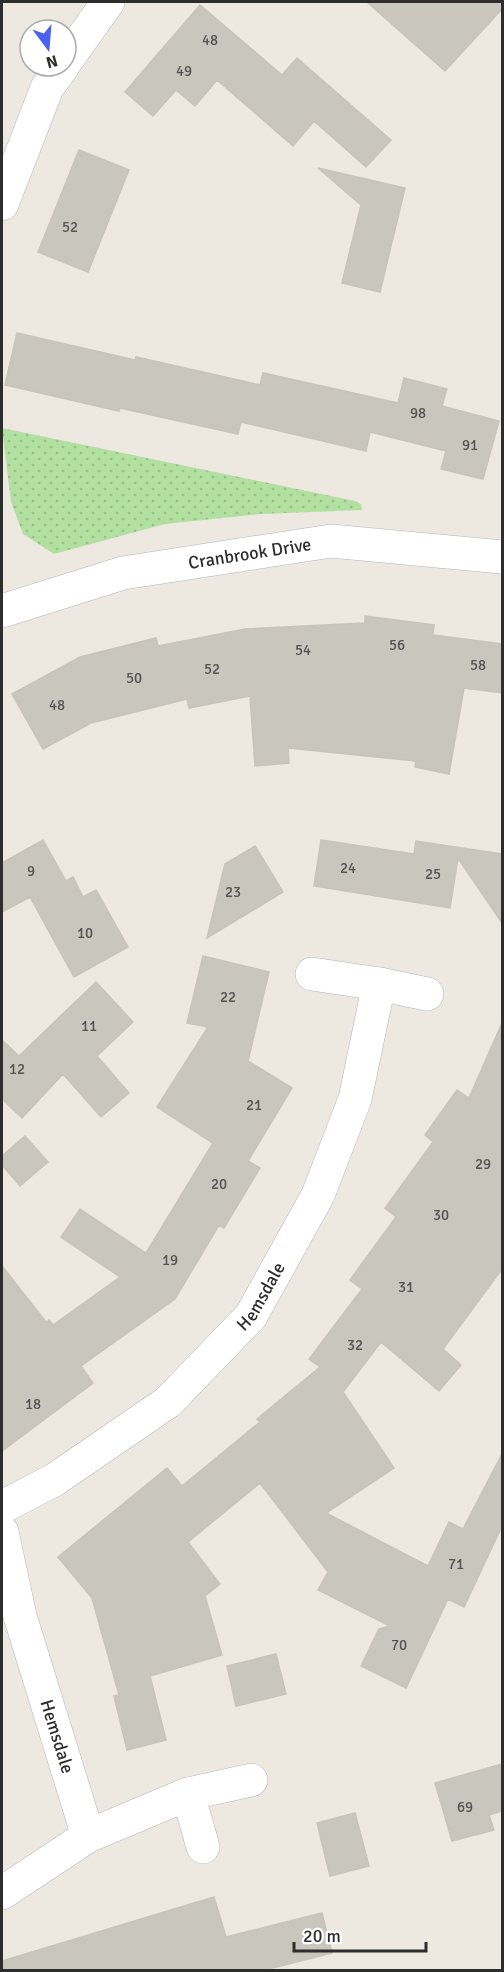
<svg xmlns="http://www.w3.org/2000/svg" width="504" height="1972" font-family="Signika,sans-serif">
	<defs>
		<pattern id="grass-dots" width="8" height="8" patternUnits="userSpaceOnUse" patternTransform="scale(1.5)"><rect width="8" height="8" fill="#b2e0a0"/><path d="M2 2h.1M6 6h.1" fill="none" stroke="#99c08a" stroke-width="1.8" stroke-linecap="round"/></pattern>
	</defs>
	<rect width="100%" height="100%" fill="#ede8e0"/>
	<path fill="url(#grass-dots)" d="M2,428L355,501L361,504L362,510L260,514L165,524L54,554L23,534L11,502Z"/>
	<path fill="#c9c6be" stroke="#c9c4b9" stroke-width="1.5" d="M367,2H502V9L445,71Z
		M200,5L282,75L297,58L391,140L366,167L314,121L293,146L217,80L195,106L176,90L153,116L125,92Z
		M79,150L129,170L88,272L38,252Z
		M318,168L405,188L380,292L342,283L361,205Z
		M17,333L135,360L136,357L260,385L263,373L398,403L404,378L447,389L442,406L499,421L483,479L441,469L446,451L370,432L366,451L241,422L238,434L120,408L119,411L5,385Z
		M365,616L434,625L433,635L502,644V693L464,688L449,774L415,767L416,761L288,748L289,763L255,766L250,696L189,708L187,699L91,723L43,749L12,694L80,657L156,638L158,646L245,629L365,623Z
		M43,840L66,881L73,877L83,897L96,890L128,947L74,977L30,897L2,912V863Z
		M321,840L414,854L416,841L502,854V923L458,858L450,908L314,886Z
		M255,846L283,892L207,938L225,864Z
		M203,956L269,972L248,1061L292,1088L248,1161L260,1168L224,1228L219,1225L175,1299L81,1366L93,1383L2,1451V1266L46,1322L49,1320L53,1325L120,1277L61,1237L80,1209L146,1253L213,1143L157,1107L208,1027L187,1023Z
		M96,982L133,1022L97,1056L129,1093L101,1117L63,1074L22,1118L2,1099V1040L19,1056Z
		M502,1023V1269L443,1349L461,1365L439,1391L381,1342L343,1392L394,1468L326,1513L428,1566L449,1522L463,1529L502,1454V1526L464,1607L448,1599L406,1688L361,1666L379,1629L390,1626L318,1590L328,1572L260,1483L188,1542L220,1584L205,1596L222,1655L150,1676L166,1740L127,1750L114,1696L119,1695L92,1598L58,1557L167,1468L182,1486L260,1422L257,1419L320,1367L309,1359L362,1289L350,1280L396,1217L385,1208L433,1142L425,1135L457,1090L469,1098Z
		M25,1136L48,1162L20,1186L2,1165V1156Z
		M276,1654L286,1694L236,1706L227,1666Z
		M502,1764V1811L489,1815L494,1830L452,1841L435,1783Z
		M355,1813L369,1866L330,1876L317,1823Z
		M214,1897L226,1937L322,1913L332,1953L261,1971H3L2,1961Z"/>
	<g fill="none" stroke-linecap="round" stroke-linejoin="round">
		<g stroke="#b3b5bf" stroke-width="34">
			<g id="street">
				<path d="M66,61L108,2"/>
				<path d="M2,204L47,88L63,66"/>
				<path id="s1" d="M2,611L123,573L331,541L502,557"/>
				<path d="M312,974L379,984L427,994"/>
				<path id="s2" d="M2,1507L54,1480L168,1402L251,1316L318,1195L355,1099L379,984"/>
				<path id="s3" d="M2,1532L20,1616L88,1836L188,1794L251,1780"/>
				<path d="M188,1794L203,1847"/>
				<path d="M2,1893L88,1836"/>
			</g>
		</g>
		<use href="#street" stroke="#fff" stroke-width="33"/>
	</g>
	<g text-anchor="middle" stroke-width="4.5" stroke-linejoin="round" paint-order="stroke">
		<g font-size="15" fill="#545351">
			<text x="210" y="45">48</text>
			<text x="184" y="76">49</text>
			<text x="70" y="232">52</text>
			<text x="418" y="418">98</text>
			<text x="470" y="450">91</text>
			<text x="397" y="650">56</text>
			<text x="303" y="655">54</text>
			<text x="478" y="670">58</text>
			<text x="212" y="674">52</text>
			<text x="134" y="683">50</text>
			<text x="57" y="710">48</text>
			<text x="348" y="873">24</text>
			<text x="31" y="876">9</text>
			<text x="433" y="879">25</text>
			<text x="233" y="897">23</text>
			<text x="85" y="938">10</text>
			<text x="228" y="1002">22</text>
			<text x="89" y="1031">11</text>
			<text x="17" y="1074">12</text>
			<text x="254" y="1110">21</text>
			<text x="483" y="1169">29</text>
			<text x="219" y="1189">20</text>
			<text x="441" y="1220">30</text>
			<text x="170" y="1265">19</text>
			<text x="406" y="1292">31</text>
			<text x="355" y="1350">32</text>
			<text x="33" y="1409">18</text>
			<text x="456" y="1569">71</text>
			<text x="399" y="1650">70</text>
			<text x="465" y="1812">69</text>
		</g>
		<g font-size="18" fill="#2d2d2d" stroke="#fff">
			<text dy="6" stroke="none"><textPath href="#s1" startOffset="255">Cranbrook Drive</textPath></text>
			<text dy="6" stroke="none"><textPath href="#s2" startOffset="338">Hemsdale</textPath></text>
			<text dy="6" stroke="none"><textPath href="#s3" startOffset="212">Hemsdale</textPath></text>
		</g>
	</g>
	<rect width="504" height="1972" fill="none" stroke="#2d2d2d" stroke-width="6"/>
	<g transform="translate(48 48) rotate(164)"><circle r="28" fill="#ffffff" stroke="#ababab" stroke-width="1.5"/>
	<path d="M0-4.5L10 22L0 15L-10 22Z" fill="#4960f1"/>
	<text y="-9" font-size="16" font-weight="bold" text-anchor="middle" fill="#2d2d2d">N</text>
	</g>
	<path d="M294 1942v9h132v-9" fill="none" stroke="#2d2d2d" stroke-width="3"/>
	<text x="303" y="1942" font-size="18" fill="#2d2d2d" stroke="#ffffff" stroke-width="4.5" paint-order="stroke">20 m</text>
</svg>
